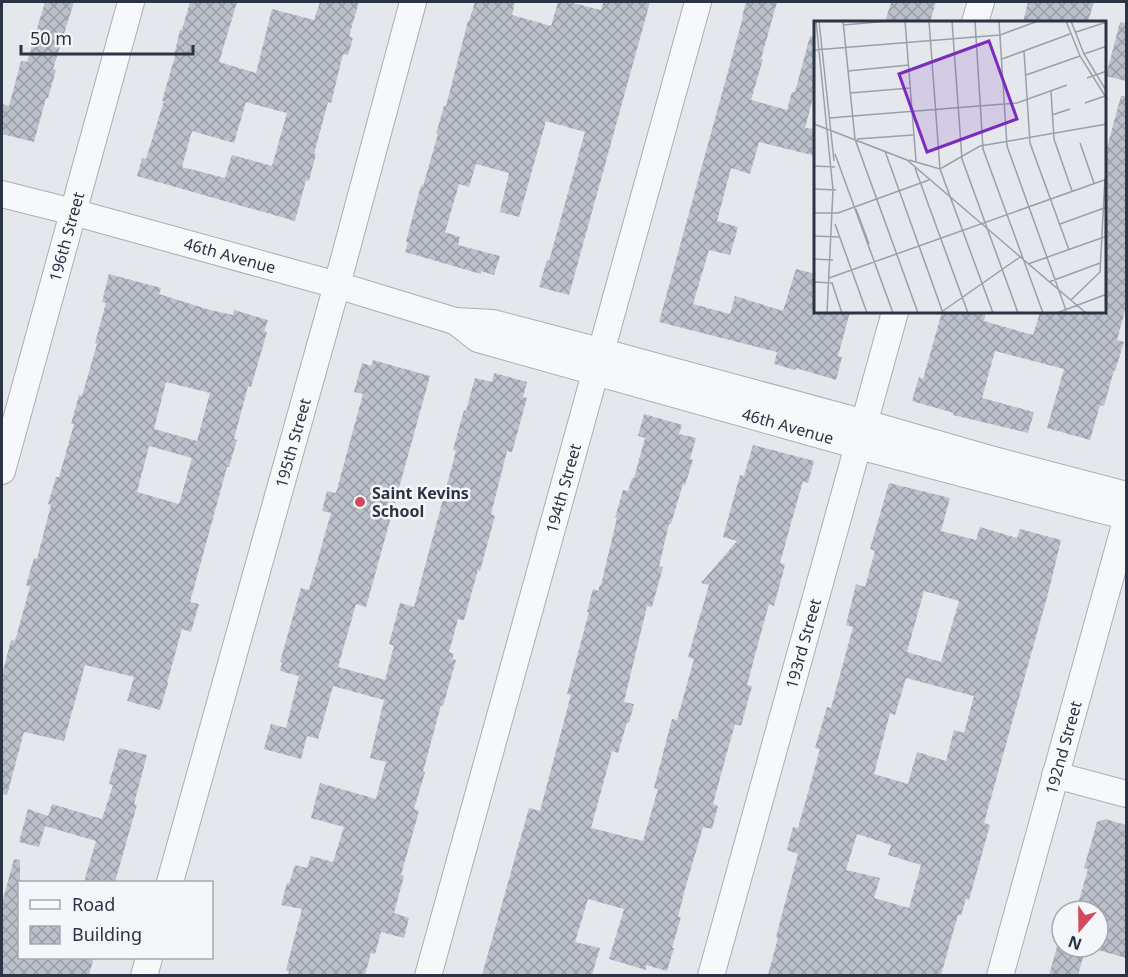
<svg xmlns="http://www.w3.org/2000/svg" width="1128" height="977" font-family="'Noto Sans',sans-serif">
	<defs>
		<pattern id="building-cross-hatch" width="8" height="8" patternUnits="userSpaceOnUse" patternTransform="scale(1.5)"><rect width="8" height="8" fill="#bbc0ca"/><path d="M0 0l8 8M0 8l8-8" fill="none" stroke="#989da6"/></pattern>
	</defs>
	<rect width="100%" height="100%" fill="#e4e7ec"/>
	<path fill="url(#building-cross-hatch)" fill-rule="evenodd" d="M45,2H74L53,69L56,70L48,98H46L34,142L2,134V104L9,106L21,61L27,62Z
		M190,2H237L219,62L256,73L272,9L314,20L320,2H359L349,36L353,38L348,55L343,54L331,103L328,102L314,154H316L309,181L306,180L295,221L137,176L142,158L146,159L164,101H162L175,56H174L180,30H182ZM246,102L287,113L272,166L232,155L225,178L182,167L192,131L234,143Z
		M475,2H515L512,15L551,26L558,2H569L601,10L603,2H650L569,295L539,287L547,260L549,261L585,132L546,121L519,217L500,212L509,173L476,164L469,187L459,184L445,232L460,237L458,245L500,256L494,275L481,271V274L405,252L408,242H406L421,185L423,186L438,134H436L444,106H446L468,21H469Z
		M746,2H777L761,59H763L751,100L787,110L792,92H795L810,36L816,37V87L805,128L816,129V156L759,142L750,174L731,168L717,221L738,227L730,255L709,250L693,304L730,314L735,296L783,311L796,269L816,274V312H850L838,356L842,357L836,380L796,368L795,370L774,364L777,352L659,322L743,17H742Z
		M891,2H936L930,22H885Z
		M1028,2H1094L1088,22H1023Z
		M1120,22L1126,23V81L1106,76Z
		M1121,96H1126V307L1117,340L1124,342L1115,371L1114,370L1104,406L1100,405L1090,440L1047,428L1064,369L995,351L982,398L1034,412L1028,433L953,415L954,413L912,401L919,377L923,379L942,312H986L984,321L1033,335L1040,312H1106V151Z
		M109,274L161,288L159,294L210,310L233,315L234,310L268,320L264,331L267,332L251,387L248,386L234,439L237,440L229,467H227L190,602L199,604L191,632L182,629L167,683H168L160,710L127,701L134,677L85,665L64,741L24,732L7,795L2,794V675L11,640L15,641L30,587L26,585L34,558L37,559L51,505L48,504L56,477H59L74,424H71L79,395L82,396L97,344L95,343L106,303L102,302ZM166,382L210,393L197,441L154,429ZM149,446L192,458L179,504L137,492Z
		M373,360L430,376L366,607L356,604L338,667L385,680L394,646L389,644L400,603L414,607L456,451L453,450L464,410L466,411L475,378L492,382L494,373L527,382L523,397L527,398L512,452L507,451L491,514L495,516L480,571L478,570L464,620L458,619L449,652L454,654L452,659L456,660L443,706L441,705L423,772H425L414,809L419,811L401,875L404,876L394,913L409,918L404,938L381,932L375,954L371,953L365,975H288L289,971L286,970L302,909L281,905L287,883L289,884L295,865L307,868L311,856L333,862L344,827L311,818L320,783L376,799L386,762L370,758L384,700L333,686L318,739L307,736L301,759L264,749L271,724L286,728L299,676L280,671L282,663L280,662L301,588L309,590L331,513L322,511L327,491L336,493L363,394L354,392L362,363L371,366Z
		M644,414L682,425L679,434L696,438L690,459L693,460L685,485L683,484L671,524H669L659,566L663,567L652,607L647,606L624,702L634,704L629,723L627,722L618,753L612,751L591,828L643,841L658,789L654,788L672,719L677,720L694,659L688,657L709,585L701,583L737,541L723,537L740,475L744,476L753,445L814,461L808,483L803,481L797,502L780,563L785,565L774,606L769,604L758,644L747,685L752,686L741,726L735,724L729,745L713,804L718,806L712,829L703,827L685,889L678,917H681L672,948H674L667,971L646,965V970L609,959L624,909L588,899L575,942L600,948L592,975H482L529,808L540,811L571,695L567,694L589,612H587L593,589L598,591L600,585H601L617,518H615L623,490L628,491L632,478H634L645,438L638,436Z
		M889,483L950,498L941,531L976,540L980,527L1017,538L1020,529L1061,540L1049,590L984,823L990,825L969,900L966,899L961,915H958L941,975H768L778,938L776,937L798,854L787,850L793,827L798,828L809,789L820,749L815,748L827,707L831,708L853,627L846,625L856,584L865,587L875,551L870,549ZM924,591L959,601L941,662L907,652ZM906,678L974,696L964,733L954,730L946,761L917,752L908,784L874,774L890,713L895,715ZM857,834L891,845L888,855L921,865L909,908L874,898L880,878L846,870Z
		M119,748L147,755L134,804L137,805L115,882H84L96,841L45,826L52,804L102,819L113,785L109,784Z
		M28,809L48,816L39,847L19,842Z
		M1105,819L1126,825V958L1098,950V911H1076L1088,869L1084,868L1097,822Z
		M14,859L20,860V957H94L89,975H2V903Z
		M1057,947H1086L1078,975H1049Z"/>
	<g fill="none" stroke-linecap="round" stroke-linejoin="round">
		<g stroke="#a9aeb7" stroke-width="28">
			<g id="minor">
				<path d="M975,22L981,2"/>
				<path id="s1" d="M2,194L73,212L337,285L455,321L493,323L577,345L865,423L990,459L1126,495"/>
				<path id="s2" d="M455,321L478,339L859,446L1093,508L1126,516"/>
				<path id="s3" d="M2,471L131,2"/>
				<path d="M1055,775L1126,794"/>
				<path id="s4" d="M170,882L337,285L413,2"/>
				<path d="M144,976L149,958"/>
				<path id="s5" d="M428,976L698,2"/>
				<path id="s6" d="M711,976L895,312"/>
				<path id="s7" d="M1000,976L1126,521"/>
			</g>
		</g>
		<use href="#minor" stroke="#f7f8fa" stroke-width="26"/>
	</g>
	<circle fill="#d1495b" stroke="#f4f6f9" stroke-width="2" cx="360" cy="502" r="6"/>
	<g text-anchor="middle" stroke-width="5" stroke-linejoin="round" paint-order="stroke">
		<g font-size="16" fill="#2b3445" stroke="#f4f6f9">
			<text dy="6" stroke="none"><textPath href="#s3" startOffset="243">196th Street</textPath></text>
			<text dy="6" stroke="none"><textPath href="#s1" startOffset="236">46th Avenue</textPath></text>
			<text dy="6" stroke="none"><textPath href="#s2" startOffset="351">46th Avenue</textPath></text>
			<text dy="6" stroke="none"><textPath href="#s4" startOffset="456">195th Street</textPath></text>
			<text dy="6" stroke="none"><textPath href="#s5" startOffset="506">194th Street</textPath></text>
			<text dy="6" stroke="none"><textPath href="#s6" startOffset="345">193rd Street</textPath></text>
			<text dy="6" stroke="none"><textPath href="#s7" startOffset="237">192nd Street</textPath></text>
		</g>
		<g font-size="16" font-weight="bold" fill="#2b3445" stroke="#f4f6f9" text-anchor="start">
			<text x="372" y="499">Saint Kevins<tspan x="372" dy="18">School</tspan></text>
		</g>
	</g>
	<g transform="translate(814 21)">
		<rect width="292" height="292" fill="#e4e7ec"/>
		<path fill="none" stroke="#9a9fa9" stroke-width="1.5" d="M2,0L19,169L13,292M5,0L20,140M29,0L41,118L104,292M91,0L102,140M115,0L126,148L179,292M138,0L148,138L204,292M161,0L169,128L229,292M185,0L193,125L253,292M252,0L266,35L293,78M257,0L270,33L293,71M29,4L75,0M262,11L293,1M0,29L186,14L224,0M210,30L216,122L255,229M270,33L293,25M188,38L256,13M34,50L95,44M212,54L266,35M273,57L293,50M237,70L240,118L258,170M36,72L96,67M271,82L291,75M238,94L256,88M39,95L203,82L253,64M16,97L39,95M0,103L93,139L272,292M43,118L99,114M266,122L280,162M71,130L129,292M21,133L79,292M95,139L126,148L166,125L293,103M0,145L21,146M101,147L154,292M0,168L22,169M42,188L55,223M0,192H24L115,159M21,203L53,292M246,203L293,186M0,215L25,216M0,238L19,239M214,243L293,215M15,257L293,158M0,261L18,262L28,292M235,261L286,242M257,279L286,251L291,157M126,292L206,236M243,292L293,273"/>
		<path fill="#7b2cbf" fill-opacity="0.15" stroke="#7b2cbf" stroke-width="3" d="M175,20L203,98L113,131L85,53Z"/>
		<rect width="292" height="292" fill="none" stroke="#2b3445" stroke-width="3"/>
	</g>
	<rect width="1128" height="977" fill="none" stroke="#2b3445" stroke-width="6"/>
	<rect x="18" y="881" width="195" height="78" fill="#f4f6f9" stroke="#a4a8b1" stroke-width="1.5"/>
	<rect x="30" y="900" width="30" height="9" fill="#f7f8fa" stroke="#a4a8b1" stroke-width="1.5"/>
	<text x="72" y="911" font-size="18" fill="#2b3445">Road</text>
	<rect x="30" y="926" width="30" height="18" fill="url(#building-cross-hatch)" stroke="#a4a8b1" stroke-width="1.5"/>
	<text x="72" y="941" font-size="18" fill="#2b3445">Building</text>
	<g transform="translate(1080 929) rotate(200)"><circle r="28" fill="#f4f6f9" stroke="#a4a8b1" stroke-width="1.5"/>
	<path d="M0-4.5L10 22L0 15L-10 22Z" fill="#d1495b"/>
	<text y="-9" font-size="16" font-weight="bold" text-anchor="middle" fill="#2b3445">N</text>
	</g>
	<path d="M21 45v9h172v-9" fill="none" stroke="#2b3445" stroke-width="3"/>
	<text x="30" y="45" font-size="18" fill="#2b3445" stroke="#f4f6f9" stroke-width="4.5" paint-order="stroke">50 m</text>
</svg>
